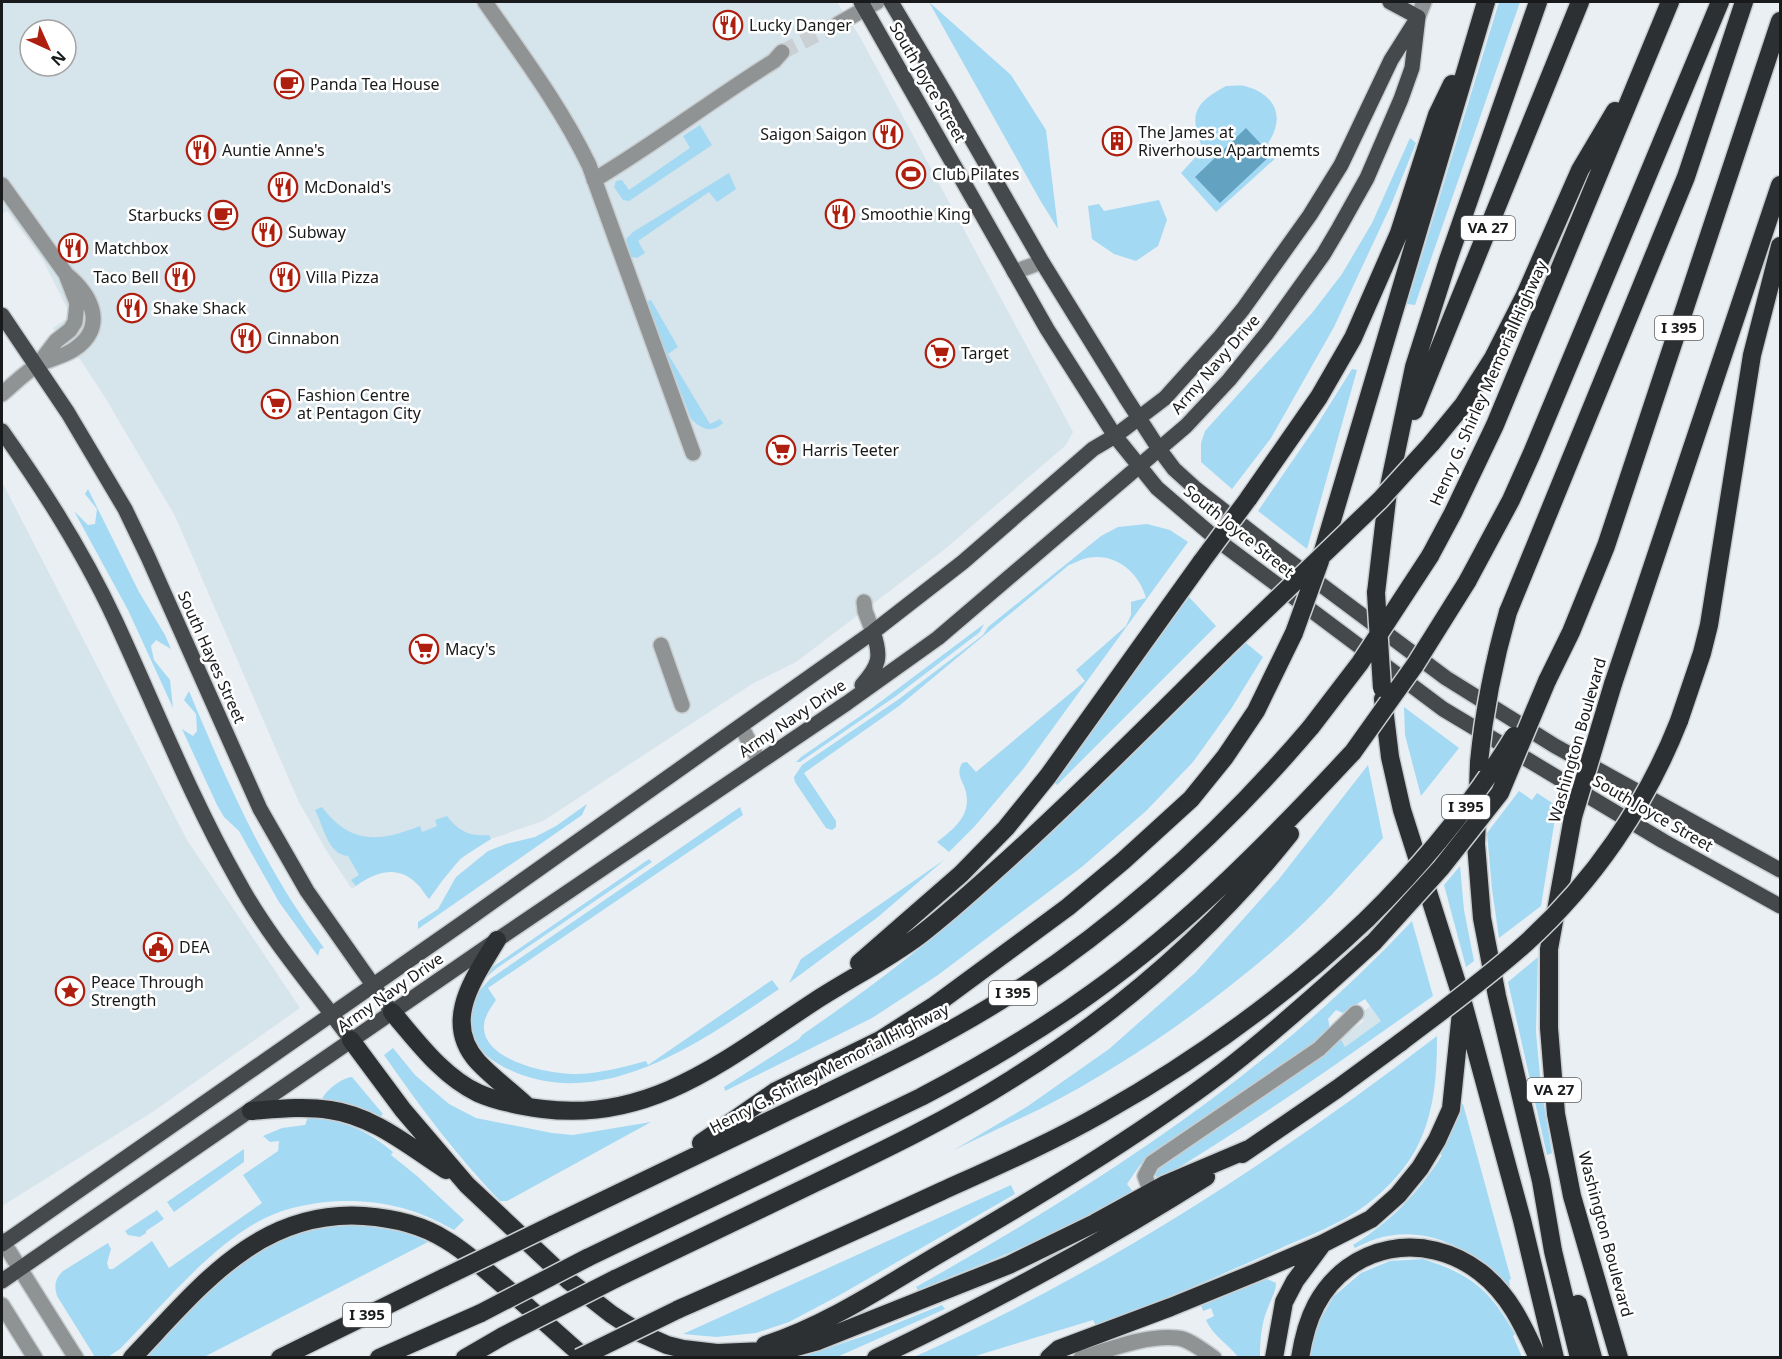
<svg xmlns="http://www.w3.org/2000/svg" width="1782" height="1359" font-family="'Noto Sans',sans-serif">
	<rect width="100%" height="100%" fill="#e9eff3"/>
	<path fill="#d6e4eb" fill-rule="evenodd" d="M2,2H837L860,37L1073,432L1066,445L945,549L796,662L752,684L543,821L491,839L476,847L453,866L429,899L419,885L407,876L391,871L378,873L368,877L352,889L326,850L298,800L175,516L106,399L80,359L72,356L53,328L66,319L68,310L43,260L7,211L2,214ZM30,30H66V66H30Z
		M2,482L187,840L300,1008L154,1111L2,1206Z
		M1370,1006L1382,1021L1344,1048L1340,1038L1364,1021L1360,1015Z"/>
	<path fill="#a4d9f4" d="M929,2L1011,75L1046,130L1058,229L1040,200Z
		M1499,2H1520L1415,305L1407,304Z
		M1226,86C1232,86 1239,85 1245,86C1275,94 1286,117 1268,143L1279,155L1216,212L1181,173L1203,149C1189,115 1193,104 1226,86Z
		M700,125L712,145L629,201L623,200L614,187L616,181L622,180L629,190L690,148L683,136Z
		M1410,138L1416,143L1391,205L1334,327L1271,438L1232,489L1201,462V443L1205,431L1312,313L1342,274L1372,223Z
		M729,173L736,189L717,202L709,192L638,241L645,253L637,258L630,257L626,239L633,232Z
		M1159,200L1167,220L1158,246L1136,261L1114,254L1092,239L1088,206L1099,204L1104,211Z
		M651,300L678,347L668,354L710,424L720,419L723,423C711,434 702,429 691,419L646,301Z
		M1352,369L1357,370L1307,549L1258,511L1315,428Z
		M88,489L139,592L165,635L171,649L156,640L151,646L154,660L170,680L173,708L128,610L74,511L88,525L95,524L97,509L85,494Z
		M1147,524L1170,530L1188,542L1024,768L974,827L949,852L937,842C957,827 974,812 964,786C960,778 957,772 962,763L967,762L976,772L1085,681L1076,670L1126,626L1131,615V602L1146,598C1139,572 1115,552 1087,558C1081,559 1075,563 1069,565L899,706L804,773L836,821V827L832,830L826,828L795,782L794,777L802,765L899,699L983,635L988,627L1101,536L1118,527Z
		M1189,597L1216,626L1057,785L1054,782Z
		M984,624L980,632L896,696L800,762H796L801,757L872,708Z
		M1246,643L1263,657L1231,709L1193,762L1146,811L1083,866L938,975L872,1018L725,1091L724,1087L799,1039L802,1035C863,993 923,948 979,898C1071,817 1158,729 1246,643Z
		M189,691C228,784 263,866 324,948L320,949L318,956L279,902L239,831L224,817L217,805L182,729L193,736L197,731L196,714L184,700Z
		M1404,707L1459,748L1421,796L1405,735Z
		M1368,765L1383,838C1349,876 1315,915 1276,948C1204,1010 1124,1066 1040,1109C1011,1123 982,1136 954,1150L1028,1106L1109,1049L1195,973L1279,879Z
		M1519,791L1532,800L1537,793L1557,806L1541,906L1499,938L1492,889L1487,833Z
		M587,804L582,815L418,929V922L438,909L456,877L488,851L506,844L535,837L556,826Z
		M322,807C351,845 379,842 420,826L422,832L437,826L435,820L447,816C458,831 470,837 489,835L491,839L461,858L442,881L429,899C424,894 422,888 417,884C399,864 375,872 356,886L351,880L359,875L348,856C328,855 323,825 315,810Z
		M740,807L743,815L488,988L496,1000C490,1009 483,1018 484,1029C486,1062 553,1075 578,1074C601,1073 624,1067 646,1061L648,1065L772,980L779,989C706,1038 609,1110 517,1073C500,1066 483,1057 475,1040C464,1014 471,999 490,979Z
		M649,859L652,862L497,968L482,981L485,973L494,966Z
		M944,860L878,917L789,983L801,959Z
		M1460,866L1464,910L1474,961L1466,967L1444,885Z
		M1412,921L1433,996C1343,1060 1253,1123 1158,1180L1155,1174L1157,1168L1340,1038L1345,1047L1381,1021L1365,999L1343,1013L1336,1010L1328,1019C1331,1029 1328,1033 1322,1040L1140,1165L1127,1184L1134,1193C1065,1231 991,1261 918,1290L916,1287C1099,1184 1268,1075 1412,921Z
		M1538,957L1536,1032L1541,1087L1552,1153L1547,1155L1508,982Z
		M1437,1036C1437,1073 1435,1109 1419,1143C1408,1167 1387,1189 1366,1205C1340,1225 1306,1236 1277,1250C1217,1276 1157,1304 1096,1326L1093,1320L972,1357L912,1358C1100,1274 1274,1161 1437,1036Z
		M393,1048L415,1075L449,1104L476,1118L552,1133L573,1135L651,1122L507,1201H500C457,1156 420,1107 384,1055Z
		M352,1077L383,1114L380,1117C361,1108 343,1102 322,1099C327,1089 342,1078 352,1077Z
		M1459,1104H1463L1511,1279L1509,1280L1510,1287L1507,1288C1476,1250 1426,1223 1376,1239C1369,1241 1361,1245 1355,1248L1353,1245C1390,1222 1418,1194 1442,1155L1439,1153Z
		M308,1117C341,1119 367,1130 393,1152L391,1155L417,1176L464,1220L454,1230C417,1209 384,1200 341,1201C315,1202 288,1207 265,1218C211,1245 162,1306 120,1349L108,1357H95L57,1296C54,1285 55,1279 63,1271L108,1243L111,1249L107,1263L109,1269H113L152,1241L169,1268L262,1203L243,1175L278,1151L279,1141L270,1142L263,1136L282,1128L305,1125Z
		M244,1149V1162L174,1212L167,1202Z
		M1011,1185L1015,1194L838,1296L789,1322L756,1333L716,1337L683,1334Z
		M157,1210L164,1219L146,1231V1233L140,1237L128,1235L125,1231Z
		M354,1224L405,1232L428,1242L204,1357L145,1358C187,1314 229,1260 286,1236C308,1227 331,1226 354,1224Z
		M1423,1259C1472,1275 1489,1289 1515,1334L1513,1336L1522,1357L1309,1358L1317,1326L1333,1297L1361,1273L1390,1261Z
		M1267,1279L1276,1283C1276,1292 1270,1301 1267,1310C1261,1325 1260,1342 1260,1357H1238C1228,1344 1212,1335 1206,1320L1214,1316L1211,1308L1203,1311L1201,1305Z
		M942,1305L945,1309L837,1357H801L870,1334Z"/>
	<path fill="#63a2c1" d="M1246,128L1271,155L1220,203L1195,177Z"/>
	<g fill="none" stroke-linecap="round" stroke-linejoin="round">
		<path stroke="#cacfd3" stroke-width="15" stroke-dasharray="15 8" stroke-linecap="butt" d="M782,52L838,24"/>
		<g stroke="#c8cdd0" stroke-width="18">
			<path id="minor" d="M485,2C522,55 561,107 589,165L693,453
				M1418,17L1424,2
				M838,24L877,2
				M594,180C656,143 713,99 774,61L782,52
				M2,185L66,274C92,295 108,328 73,350C62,357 49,359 38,365C25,372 13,385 2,394
				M1014,272L1042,262
				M37,366L56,341L70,330L75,322L77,303L67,277
				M864,602L865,611L873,632
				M661,645L682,705
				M741,726L759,761
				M1151,1193L1145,1176L1152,1163L1319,1049L1356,1013
				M2,1240L76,1358
				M2,1305L35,1358
				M1081,1358C1111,1349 1146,1335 1177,1338C1190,1339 1203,1351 1214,1358"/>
		</g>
		<g stroke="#c8cdd0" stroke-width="18">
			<path id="major" d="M861,2L1047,329L1115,436L1157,488L1220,542L1443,709L1663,841L1780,906
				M891,2L947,96L1042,262L1126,398L1159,449L1174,469L1196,489L1265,543L1446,678L1555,746L1780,870
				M1390,2L1418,17
				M2,315L68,413L125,509L148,557L260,809L307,891L392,1012
				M2,431C44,490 86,557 116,622C156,709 191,798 238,881C269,938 313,988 351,1040
				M862,685C879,666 882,657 873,632
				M2,1244L464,922L873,632L963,562L1093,449L1115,436L1165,398L1220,337L1243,309L1310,215L1341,165L1391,60L1415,22
				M2,1281L497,940L847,703L938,638L1186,426L1229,380L1267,333L1323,255L1339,228L1367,178L1401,99L1412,68L1418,17"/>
		</g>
		<g stroke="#c8cdd0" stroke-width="21">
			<path id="highway" d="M1414,411L1580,2
				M1431,444L1463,405L1493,358L1525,295L1580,170L1615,111
				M1248,499L1319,397L1353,338L1399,233L1437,115L1452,84
				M1430,556L1453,513L1495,425L1670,2
				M1320,561L1486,2
				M1467,582L1511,500L1532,453L1720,2
				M1376,593L1388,491L1414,367L1448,260L1538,2
				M1508,612L1686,177L1744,2
				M1547,681L1571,632L1606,546L1780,21
				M1613,684L1780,185
				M1383,699L1390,757L1402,810L1462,999L1522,1220L1555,1358
				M1679,721L1702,653L1709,625L1752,355L1780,246
				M1479,762L1476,844L1482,918L1497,996L1541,1181L1553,1251L1579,1358
				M1573,817L1549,949V1028L1556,1114L1572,1196L1619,1358
				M497,940C475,977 441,1021 478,1062C493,1078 511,1091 527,1106
				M859,963L961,874L1006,828L1048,776L1202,561
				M392,1012C417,1041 442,1076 478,1093C498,1102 521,1106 543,1109C652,1123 729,1057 815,1001C849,979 887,960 920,935C950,912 978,886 1006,861C1081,793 1153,720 1225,649
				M351,1040L403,1110L467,1185L569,1281L611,1314L640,1333L667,1345L683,1349L717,1353L785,1350L818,1341L1009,1265L1095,1223L1166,1184L1251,1148
				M251,1111C277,1109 304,1106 330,1110C374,1116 410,1147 446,1170
				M701,1143L776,1091L880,1040L935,1005L1068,907L1123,861L1191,799L1225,757L1256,711L1294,633
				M1242,1154L1337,1089L1401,1042
				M552,1225C632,1186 713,1148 793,1109C872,1071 951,1034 1025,985C1134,912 1226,827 1311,727
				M587,1258L921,1097C980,1066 1038,1032 1092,993C1189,924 1272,839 1353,752
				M615,1279C682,1247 749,1215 815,1183C882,1151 949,1119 1012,1079C1118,1013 1212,932 1290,834
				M1578,1304L1593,1358
				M677,1310C765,1271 854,1232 942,1191C995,1167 1050,1143 1101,1114C1197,1060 1287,995 1367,919
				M765,1345C827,1325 885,1286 941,1253C1037,1197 1134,1139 1223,1072C1276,1031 1325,987 1374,942
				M132,1358C198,1289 258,1209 364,1216C393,1218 421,1224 446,1240C467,1252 484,1269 503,1285C530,1309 557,1333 585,1358
				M280,1358L445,1277
				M379,1358L481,1313
				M465,1358L503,1336
				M876,1358C989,1304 1100,1244 1206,1177
				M1049,1358L1059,1349L1171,1307L1257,1272L1322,1244L1371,1219L1398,1195L1420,1168L1437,1140L1451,1109L1461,1012
				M1274,1358L1284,1302L1295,1281L1321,1246
				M1300,1358C1303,1339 1307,1322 1316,1305C1349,1243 1425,1230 1480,1272C1509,1294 1523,1325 1538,1358"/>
		</g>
		<use href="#minor" stroke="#909394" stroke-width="15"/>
		<use href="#major" stroke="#45494c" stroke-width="15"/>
		<use href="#highway" stroke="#2c3033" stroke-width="18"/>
		<g stroke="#c8cdd0" stroke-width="21" stroke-linecap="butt">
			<path id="highway-bridge" d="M1202,561L1248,499
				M1376,593L1382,688
				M1294,633L1320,561
				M1225,649L1380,500L1431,444
				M1311,727L1360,663L1430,556
				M1353,752L1415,665L1467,582
				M1479,762C1484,711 1494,661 1508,612
				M1573,817L1613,684
				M1367,919C1423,864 1473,803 1514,736
				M1374,942L1441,868L1500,793L1547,681
				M1401,1042C1443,1010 1486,979 1526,943C1593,882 1646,805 1679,721
				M445,1277L552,1225
				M481,1313L587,1258
				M503,1336L615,1279
				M579,1358L677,1310"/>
		</g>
		<use href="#highway-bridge" stroke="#2c3033" stroke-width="18"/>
	</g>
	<defs>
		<g id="restaurant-ring" transform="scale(1.5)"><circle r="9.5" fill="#fff" stroke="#ae1f10" stroke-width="1.5"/><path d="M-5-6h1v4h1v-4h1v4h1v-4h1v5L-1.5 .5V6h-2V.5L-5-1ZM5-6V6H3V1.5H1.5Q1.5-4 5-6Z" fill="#ae1f10"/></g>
		<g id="cafe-ring" transform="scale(1.5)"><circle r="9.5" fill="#fff" stroke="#ae1f10" stroke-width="1.5"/><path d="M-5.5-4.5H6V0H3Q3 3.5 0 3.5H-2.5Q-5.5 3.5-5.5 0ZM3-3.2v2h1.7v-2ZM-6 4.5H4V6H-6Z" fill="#ae1f10"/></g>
		<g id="building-ring" transform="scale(1.5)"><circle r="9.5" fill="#fff" stroke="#ae1f10" stroke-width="1.5"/><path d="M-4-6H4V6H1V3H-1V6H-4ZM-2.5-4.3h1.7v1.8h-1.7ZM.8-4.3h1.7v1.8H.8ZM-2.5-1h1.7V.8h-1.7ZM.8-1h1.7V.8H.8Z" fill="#ae1f10"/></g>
		<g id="stadium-ring" transform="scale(1.5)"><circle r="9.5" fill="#fff" stroke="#ae1f10" stroke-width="1.5"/><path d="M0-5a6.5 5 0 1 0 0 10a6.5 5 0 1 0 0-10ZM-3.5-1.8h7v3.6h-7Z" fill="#ae1f10"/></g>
		<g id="supermarket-ring" transform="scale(1.5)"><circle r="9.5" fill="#fff" stroke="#ae1f10" stroke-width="1.5"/><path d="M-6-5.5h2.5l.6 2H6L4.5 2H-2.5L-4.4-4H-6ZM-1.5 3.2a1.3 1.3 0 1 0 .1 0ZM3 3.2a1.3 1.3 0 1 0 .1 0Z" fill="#ae1f10"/></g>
		<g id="civic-ring" transform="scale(1.5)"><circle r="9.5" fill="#fff" stroke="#ae1f10" stroke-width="1.5"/><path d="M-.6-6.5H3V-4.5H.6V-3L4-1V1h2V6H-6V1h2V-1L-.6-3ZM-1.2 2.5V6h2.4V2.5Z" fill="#ae1f10"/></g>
		<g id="sight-ring" transform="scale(1.5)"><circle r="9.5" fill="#fff" stroke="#ae1f10" stroke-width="1.5"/><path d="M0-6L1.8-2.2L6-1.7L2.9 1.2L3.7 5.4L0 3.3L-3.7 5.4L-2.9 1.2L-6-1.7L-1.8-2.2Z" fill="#ae1f10"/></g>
	</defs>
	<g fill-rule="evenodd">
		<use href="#restaurant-ring" x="728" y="25"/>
		<use href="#cafe-ring" x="289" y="84"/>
		<use href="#restaurant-ring" x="888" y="134"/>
		<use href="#building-ring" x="1117" y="141"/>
		<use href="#restaurant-ring" x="201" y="150"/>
		<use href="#stadium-ring" x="911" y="174"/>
		<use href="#restaurant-ring" x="283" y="187"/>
		<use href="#restaurant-ring" x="840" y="214"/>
		<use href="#cafe-ring" x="223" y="215"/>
		<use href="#restaurant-ring" x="267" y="232"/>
		<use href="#restaurant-ring" x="73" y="248"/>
		<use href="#restaurant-ring" x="180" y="277"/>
		<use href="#restaurant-ring" x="285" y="277"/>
		<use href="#restaurant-ring" x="132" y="308"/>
		<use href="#restaurant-ring" x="246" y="338"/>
		<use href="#supermarket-ring" x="940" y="353"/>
		<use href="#supermarket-ring" x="276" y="404"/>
		<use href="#supermarket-ring" x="781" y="450"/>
		<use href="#supermarket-ring" x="424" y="649"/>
		<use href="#civic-ring" x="158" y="947"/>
		<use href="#sight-ring" x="70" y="991"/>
	</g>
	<g text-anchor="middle" stroke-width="5" stroke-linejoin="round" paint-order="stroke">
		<g fill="#fff" stroke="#5d5f5f" stroke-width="1.5">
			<rect x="1461" y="216" width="54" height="24" rx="4.5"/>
			<rect x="1655" y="316" width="48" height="24" rx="4.5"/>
			<rect x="1442" y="795" width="48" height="24" rx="4.5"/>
			<rect x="989" y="981" width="48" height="24" rx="4.5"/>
			<rect x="1527" y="1078" width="54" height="24" rx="4.5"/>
			<rect x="343" y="1303" width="48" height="24" rx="4.5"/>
		</g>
		<g font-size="15" font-weight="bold" fill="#181a1b">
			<text x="1488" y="233">VA 27</text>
			<text x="1679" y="333">I 395</text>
			<text x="1466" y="812">I 395</text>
			<text x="1013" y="998">I 395</text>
			<text x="1554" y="1095">VA 27</text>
			<text x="367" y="1320">I 395</text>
		</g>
		<g font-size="16" fill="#181a1b" stroke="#fff" text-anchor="start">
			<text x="749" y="31">Lucky Danger</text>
			<text x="310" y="90">Panda Tea House</text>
			<text x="1138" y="138">The James at<tspan x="1138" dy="18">Riverhouse Apartmemts</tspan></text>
			<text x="867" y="140" text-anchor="end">Saigon Saigon</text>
			<text x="222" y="156">Auntie Anne's</text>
			<text x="932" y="180">Club Pilates</text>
			<text x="304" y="193">McDonald's</text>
			<text x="861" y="220">Smoothie King</text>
			<text x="202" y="221" text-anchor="end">Starbucks</text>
			<text x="288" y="238">Subway</text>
			<text x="94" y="254">Matchbox</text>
			<text x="159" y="283" text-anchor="end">Taco Bell</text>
			<text x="306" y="283">Villa Pizza</text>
			<text x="153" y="314">Shake Shack</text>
			<text x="267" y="344">Cinnabon</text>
			<text x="961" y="359">Target</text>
			<text x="297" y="401">Fashion Centre<tspan x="297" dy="18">at Pentagon City</tspan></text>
			<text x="802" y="456">Harris Teeter</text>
			<text x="445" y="655">Macy's</text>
			<text x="179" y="953">DEA</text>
			<text x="91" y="988">Peace Through<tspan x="91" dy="18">Strength</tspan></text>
		</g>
		<g font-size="16" fill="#181a1b" stroke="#fff">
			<text transform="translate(928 82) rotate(60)" y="6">South Joyce Street</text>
			<text transform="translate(1215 364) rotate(-49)" y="6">Army Navy Drive</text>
			<text transform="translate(1488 383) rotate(-66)" y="6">Henry G. Shirley Memorial Highway</text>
			<text transform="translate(1239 531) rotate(39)" y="6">South Joyce Street</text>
			<text transform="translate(212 657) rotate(66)" y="6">South Hayes Street</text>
			<text transform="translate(792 718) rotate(-34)" y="6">Army Navy Drive</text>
			<text transform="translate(1577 740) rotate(-74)" y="6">Washington Boulevard</text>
			<text transform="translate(1653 813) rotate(30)" y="6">South Joyce Street</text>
			<text transform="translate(390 992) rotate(-35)" y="6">Army Navy Drive</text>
			<text transform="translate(829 1068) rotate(-27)" y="6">Henry G. Shirley Memorial Highway</text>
			<text transform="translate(1606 1234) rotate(75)" y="6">Washington Boulevard</text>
		</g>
	</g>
	<rect width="1782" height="1359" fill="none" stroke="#181a1b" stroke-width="6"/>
	<g transform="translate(48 48) rotate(135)"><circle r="28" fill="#ffffff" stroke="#a3a3a4" stroke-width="1.5"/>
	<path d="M0-4.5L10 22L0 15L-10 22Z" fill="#ae1f10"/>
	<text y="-9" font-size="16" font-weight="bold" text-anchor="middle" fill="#181a1b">N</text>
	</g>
</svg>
